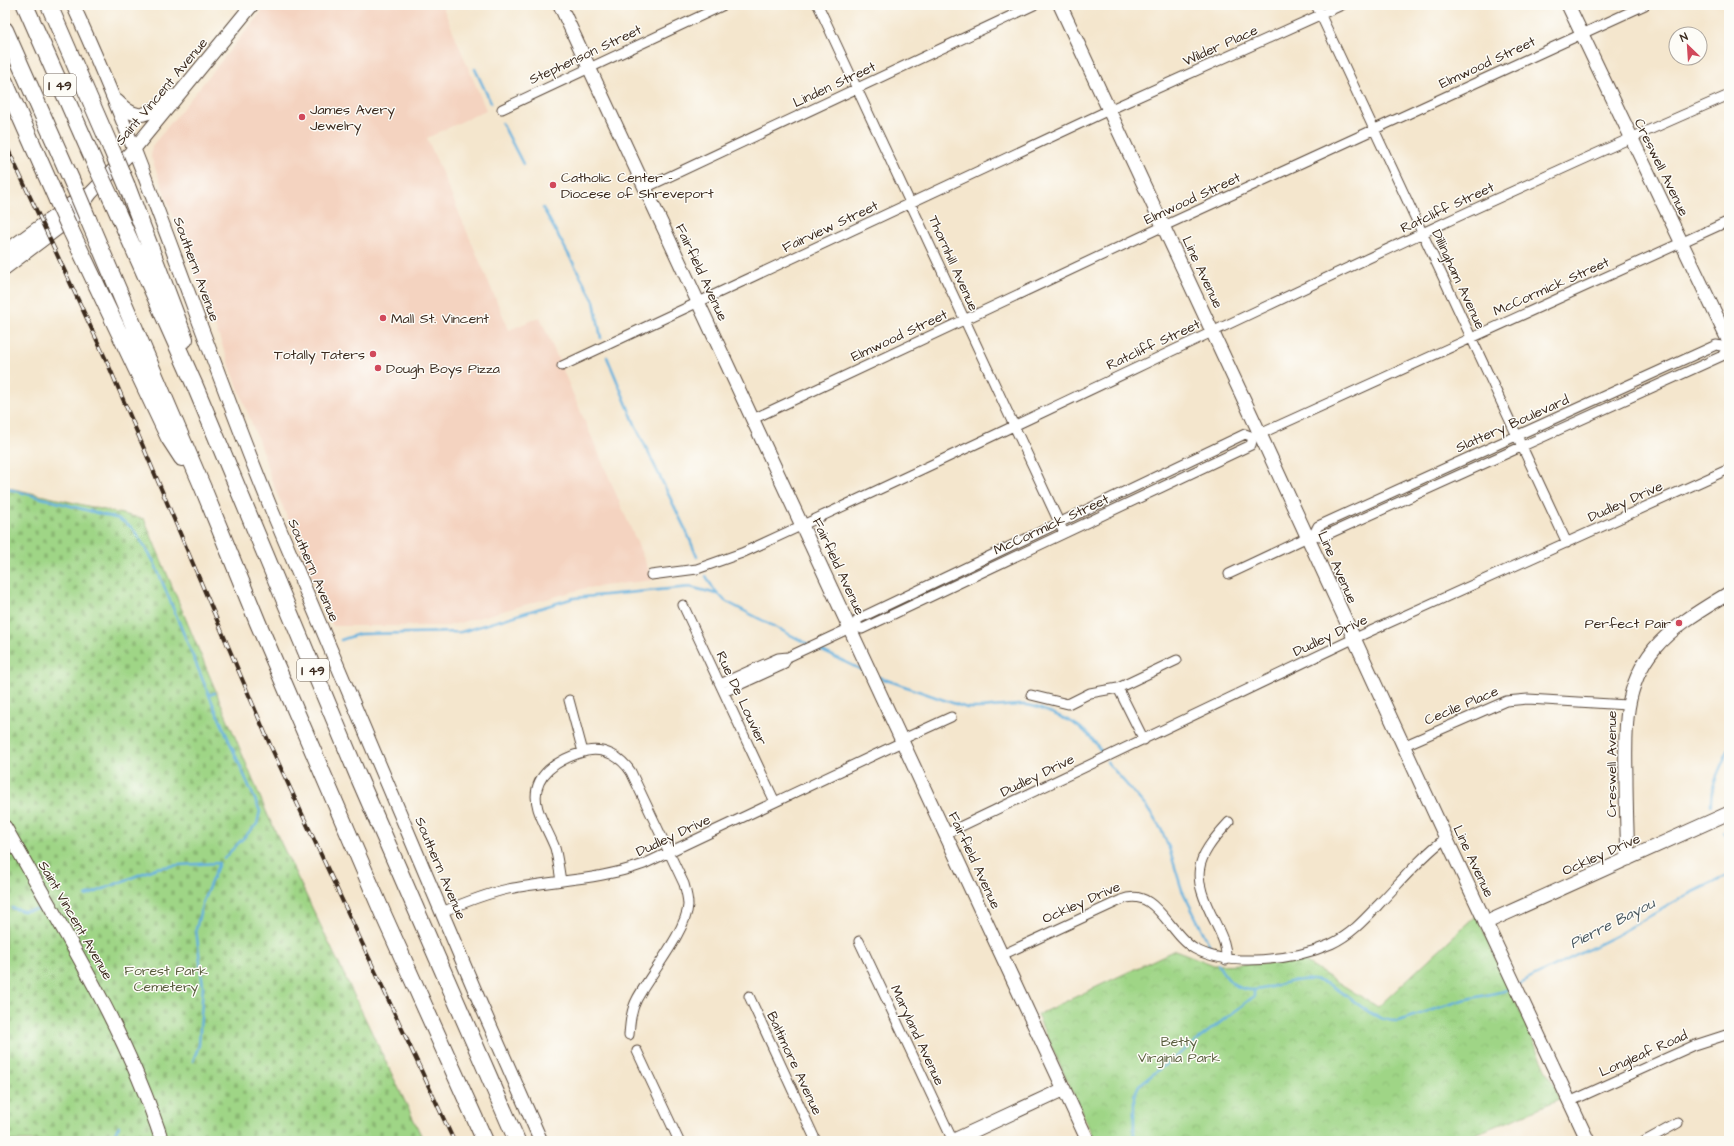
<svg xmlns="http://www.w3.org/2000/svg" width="1734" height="1146" font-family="'Architects Daughter',sans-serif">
	<defs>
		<pattern id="cemetery-stones" width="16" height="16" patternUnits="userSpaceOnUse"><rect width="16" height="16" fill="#9fd586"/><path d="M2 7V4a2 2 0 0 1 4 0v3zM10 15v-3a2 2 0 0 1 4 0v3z" fill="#8ab773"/></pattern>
		<pattern id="park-crowns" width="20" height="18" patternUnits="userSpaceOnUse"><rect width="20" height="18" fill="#9fd586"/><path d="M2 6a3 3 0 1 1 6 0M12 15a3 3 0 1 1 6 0" fill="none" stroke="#8ab773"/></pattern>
	</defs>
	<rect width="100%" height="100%" fill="#fdfcf7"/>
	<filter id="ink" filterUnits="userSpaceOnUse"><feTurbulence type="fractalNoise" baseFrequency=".025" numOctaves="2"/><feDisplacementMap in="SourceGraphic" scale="8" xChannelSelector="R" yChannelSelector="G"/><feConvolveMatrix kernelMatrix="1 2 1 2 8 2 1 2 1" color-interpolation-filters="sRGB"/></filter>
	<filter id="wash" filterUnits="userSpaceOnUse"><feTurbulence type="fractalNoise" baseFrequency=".012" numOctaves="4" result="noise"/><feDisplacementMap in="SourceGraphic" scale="16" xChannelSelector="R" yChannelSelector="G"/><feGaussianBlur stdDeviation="0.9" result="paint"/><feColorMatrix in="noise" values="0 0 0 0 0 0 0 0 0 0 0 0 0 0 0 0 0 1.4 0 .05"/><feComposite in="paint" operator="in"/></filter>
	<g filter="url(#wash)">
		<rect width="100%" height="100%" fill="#f4e6cd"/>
		<path fill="#f4d3c0" d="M267,5H442L486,110L427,138L509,330L540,317L653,580L586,588L448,626H333L271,479L263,453L151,157L152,146Z"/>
		<path fill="url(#cemetery-stones)" stroke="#6d8052" d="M5,487L144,519L268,816L421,1135L408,1141H5Z"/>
		<path fill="url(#park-crowns)" stroke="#6d8052" d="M1476,915L1560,1099L1459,1141H1095L1037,1015L1175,950L1214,965L1276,963L1300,959L1378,1007Z"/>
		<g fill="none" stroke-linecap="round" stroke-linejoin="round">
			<path stroke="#65b1de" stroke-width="2.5" d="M475,69L491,103
				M502,123L523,164
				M543,208L594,301L601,338
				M607,357L637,429L688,535L697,557
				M5,488L119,519L131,527L136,533L154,562L209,695L260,811L257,824L224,858
				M706,576L713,588L725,601L808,644
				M341,640L359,634L461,632L574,598L690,587L717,594
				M814,647L866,672
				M878,677L967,708C987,709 1006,704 1025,705C1033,705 1041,709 1049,712C1074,722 1086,728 1101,751
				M209,695L215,693
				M1107,762L1147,808L1161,829L1169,848L1182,890L1211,948
				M1711,805C1710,786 1721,766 1729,749
				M1723,832L1729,842
				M86,896L156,868L179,865L219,863
				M12,908L23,911L43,909
				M1218,964C1243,1013 1274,977 1312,980C1346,983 1364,1022 1398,1021L1463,1000L1505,991L1512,987
				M1519,984L1615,936L1685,896L1729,875
				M193,1061L199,1045L203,986L196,929L203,901L219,863
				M66,1141L68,1137
				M110,1141L119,1126
				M1134,1141V1096L1139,1085L1248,1001L1254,996V990"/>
		</g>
	</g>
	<g filter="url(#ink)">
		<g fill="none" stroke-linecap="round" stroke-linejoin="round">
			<g stroke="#574638" stroke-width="11">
				<path id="street" d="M818,5L1064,533
					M1316,5L1567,543
					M502,109L724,5
					M645,188L1034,5
					M562,366L1109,110L1342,5
					M753,419L1164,226L1645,5
					M1314,534L1318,526L1716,345L1726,347
					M1229,574L1314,534L1319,537L1324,536L1722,356L1729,346
					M651,575L697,569L742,553C1072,402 1396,239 1729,95
					M683,605L775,802
					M856,625L862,629L1251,445L1253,437
					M720,684L778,658L788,657L850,628L856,625L858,619L1245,434L1253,437L1260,434L1729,221
					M1118,688L1144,740
					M724,692L783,665L788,657
					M1031,695L1068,704L1090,693L1118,688L1177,660
					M569,700L583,752
					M901,740L951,717
					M1403,746L1506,701L1528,699L1627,705
					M945,834L1353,639L1729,469
					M561,881C559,870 558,859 555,848C550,835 542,822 538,809C528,775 560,758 587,751C605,747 622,758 631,772L684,884C686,891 688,898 688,905C687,930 649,976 637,999C631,1010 630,1023 629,1035
					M442,912C463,903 485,894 508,889C554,880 600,880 644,864L902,742
					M859,941L953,1141
					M1002,955L1121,900C1156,885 1169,935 1195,949C1230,968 1295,960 1331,944C1352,934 1365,919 1381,902C1402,880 1421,857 1446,838
					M1226,960C1227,945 1221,935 1215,922C1191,875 1193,861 1229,822
					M749,996L816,1141
					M637,1051L679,1141
					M1569,1102L1695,1045L1729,1034
					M1645,1141L1678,1123"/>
			</g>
			<g stroke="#574638" stroke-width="15">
				<path id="secondary" d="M73,5C148,168 202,340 270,506L481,1005L541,1141
					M560,5L1088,1141
					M1060,5L1260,434L1446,838L1588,1141
					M1568,5L1729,342
					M117,101C141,126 148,112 173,96
					M5,252L71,204L88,195
					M5,268L74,216L91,193L134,149L252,5
					M5,827C62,929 126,1029 162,1141
					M1628,859C1627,832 1626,804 1626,777C1625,731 1623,687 1654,649C1674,625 1703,609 1729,593
					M1485,923L1729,813
					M952,1141L1064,1089"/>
			</g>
			<g stroke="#574638" stroke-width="18">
				<path id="highway" d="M25,5L96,166
					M49,5L111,148
					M5,30L74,186
					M5,82L57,200
					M127,186L185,339
					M111,198L195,386L358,776L517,1141
					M88,219L203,488L258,623L383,914L485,1141
					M71,231L169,438L182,458"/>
			</g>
			<use href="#street" stroke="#fff" stroke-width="9"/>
			<use href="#secondary" stroke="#fff" stroke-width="13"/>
			<use href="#highway" stroke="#fff" stroke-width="16"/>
			<g stroke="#3b2a1e" stroke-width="4">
				<path id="rail" d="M5,143L108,364L271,747L454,1141"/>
			</g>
			<use href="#rail" stroke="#fdfcf7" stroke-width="2.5" stroke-dasharray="8" stroke-linecap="butt"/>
			<g stroke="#574638" stroke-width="18" stroke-linecap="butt">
				<path id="highway-bridge" d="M111,148L127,186
					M96,166L111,198
					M74,186L88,219
					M57,200L71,231"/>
			</g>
			<use href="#highway-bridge" stroke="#fff" stroke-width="16"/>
		</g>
	</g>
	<g fill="#d1495b" stroke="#fdfcf7" stroke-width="1.5">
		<circle cx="302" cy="117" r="4"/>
		<circle cx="553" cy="185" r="4"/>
		<circle cx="383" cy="318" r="4"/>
		<circle cx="373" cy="354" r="4"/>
		<circle cx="378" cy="368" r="4"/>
		<circle cx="1679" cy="623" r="4"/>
	</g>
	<g text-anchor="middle" stroke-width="3" stroke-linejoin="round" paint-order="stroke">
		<g fill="#fdfcf7" stroke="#75695f" stroke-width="1">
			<rect x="44" y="74" width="32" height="22" rx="3"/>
			<rect x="297" y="659" width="32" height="22" rx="3"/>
		</g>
		<g font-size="13" font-weight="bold" fill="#3b2a1e">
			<text x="60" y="90">I 49</text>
			<text x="313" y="675">I 49</text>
		</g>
		<g font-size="14" fill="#3b2a1e" stroke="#fdfcf7">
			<text transform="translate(1220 45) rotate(-24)" y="5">Wilder Place</text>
			<text transform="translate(585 54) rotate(-25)" y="5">Stephenson Street</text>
			<text transform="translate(1487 62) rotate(-25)" y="5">Elmwood Street</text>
			<text transform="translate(834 84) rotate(-25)" y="5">Linden Street</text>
			<text transform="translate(161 91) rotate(-50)" y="5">Saint Vincent Avenue</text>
			<text transform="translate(1662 167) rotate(64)" y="5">Creswell Avenue</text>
			<text transform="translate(1192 198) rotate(-25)" y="5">Elmwood Street</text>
			<text transform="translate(1447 207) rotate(-25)" y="5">Ratcliff Street</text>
			<text transform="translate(830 226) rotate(-25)" y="5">Fairview Street</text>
			<text transform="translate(954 263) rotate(66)" y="5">Thornhill Avenue</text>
			<text transform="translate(197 269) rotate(70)" y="5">Southern Avenue</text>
			<text transform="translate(702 272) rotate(65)" y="5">Fairfield Avenue</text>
			<text transform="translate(1203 272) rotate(65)" y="5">Line Avenue</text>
			<text transform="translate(1459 279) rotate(65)" y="5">Dillingham Avenue</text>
			<text transform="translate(1551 286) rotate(-24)" y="5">McCormick Street</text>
			<text transform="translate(899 335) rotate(-25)" y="5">Elmwood Street</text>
			<text transform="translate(1153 344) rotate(-25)" y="5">Ratcliff Street</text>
			<text transform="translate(1512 423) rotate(-24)" y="5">Slattery Boulevard</text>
			<text transform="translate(1625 501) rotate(-24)" y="5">Dudley Drive</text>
			<text transform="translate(1051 524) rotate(-25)" y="5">McCormick Street</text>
			<text transform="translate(839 566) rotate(65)" y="5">Fairfield Avenue</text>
			<text transform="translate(1338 567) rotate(66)" y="5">Line Avenue</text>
			<text transform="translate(314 570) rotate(67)" y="5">Southern Avenue</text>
			<text transform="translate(1330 635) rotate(-25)" y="5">Dudley Drive</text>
			<text transform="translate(742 698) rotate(65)" y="5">Rue De Louvier</text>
			<text transform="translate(1461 705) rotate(-23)" y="5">Cecile Place</text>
			<text transform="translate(1611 764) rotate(-90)" y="5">Creswell Avenue</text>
			<text transform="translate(1037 775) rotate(-26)" y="5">Dudley Drive</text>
			<text transform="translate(673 835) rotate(-25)" y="5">Dudley Drive</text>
			<text transform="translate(1601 854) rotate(-24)" y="5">Ockley Drive</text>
			<text transform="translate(975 860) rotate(65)" y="5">Fairfield Avenue</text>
			<text transform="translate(1474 861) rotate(65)" y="5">Line Avenue</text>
			<text transform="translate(441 868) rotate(67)" y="5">Southern Avenue</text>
			<text transform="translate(1081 902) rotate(-24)" y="5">Ockley Drive</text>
			<text transform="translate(76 920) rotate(60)" y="5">Saint Vincent Avenue</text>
			<text transform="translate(918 1035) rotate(65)" y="5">Maryland Avenue</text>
			<text transform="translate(1643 1053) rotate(-24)" y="5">Longleaf Road</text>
			<text transform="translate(795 1063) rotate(65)" y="5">Baltimore Avenue</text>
		</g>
		<g font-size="14" fill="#3b2a1e" stroke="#fdfcf7" text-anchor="start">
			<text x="310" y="114">James Avery<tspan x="310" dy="16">Jewelry</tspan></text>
			<text x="561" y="182">Catholic Center -<tspan x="561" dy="16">Diocese of Shreveport</tspan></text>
			<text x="391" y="323">Mall St. Vincent</text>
			<text x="365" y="359" text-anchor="end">Totally Taters</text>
			<text x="386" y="373">Dough Boys Pizza</text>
			<text x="1671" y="628" text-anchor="end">Perfect Pair</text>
		</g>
		<g font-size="14" fill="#595d3d" stroke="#fdfcf7">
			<text x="166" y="975">Forest Park<tspan x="166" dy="16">Cemetery</tspan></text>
			<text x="1179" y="1046">Betty<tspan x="1179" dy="16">Virginia Park</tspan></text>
		</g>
		<g font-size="15" font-style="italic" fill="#4a5961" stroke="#fdfcf7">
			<text transform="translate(1612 923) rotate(-27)" y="5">Pierre Bayou</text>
		</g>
	</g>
	<rect width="1734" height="1146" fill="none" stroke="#fdfcf7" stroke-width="20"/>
	<g transform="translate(1688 46) rotate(335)"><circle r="19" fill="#fdfcf7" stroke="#afa8a0"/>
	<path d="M0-3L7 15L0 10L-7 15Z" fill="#d1495b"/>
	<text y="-6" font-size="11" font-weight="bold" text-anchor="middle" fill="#3b2a1e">N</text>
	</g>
</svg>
